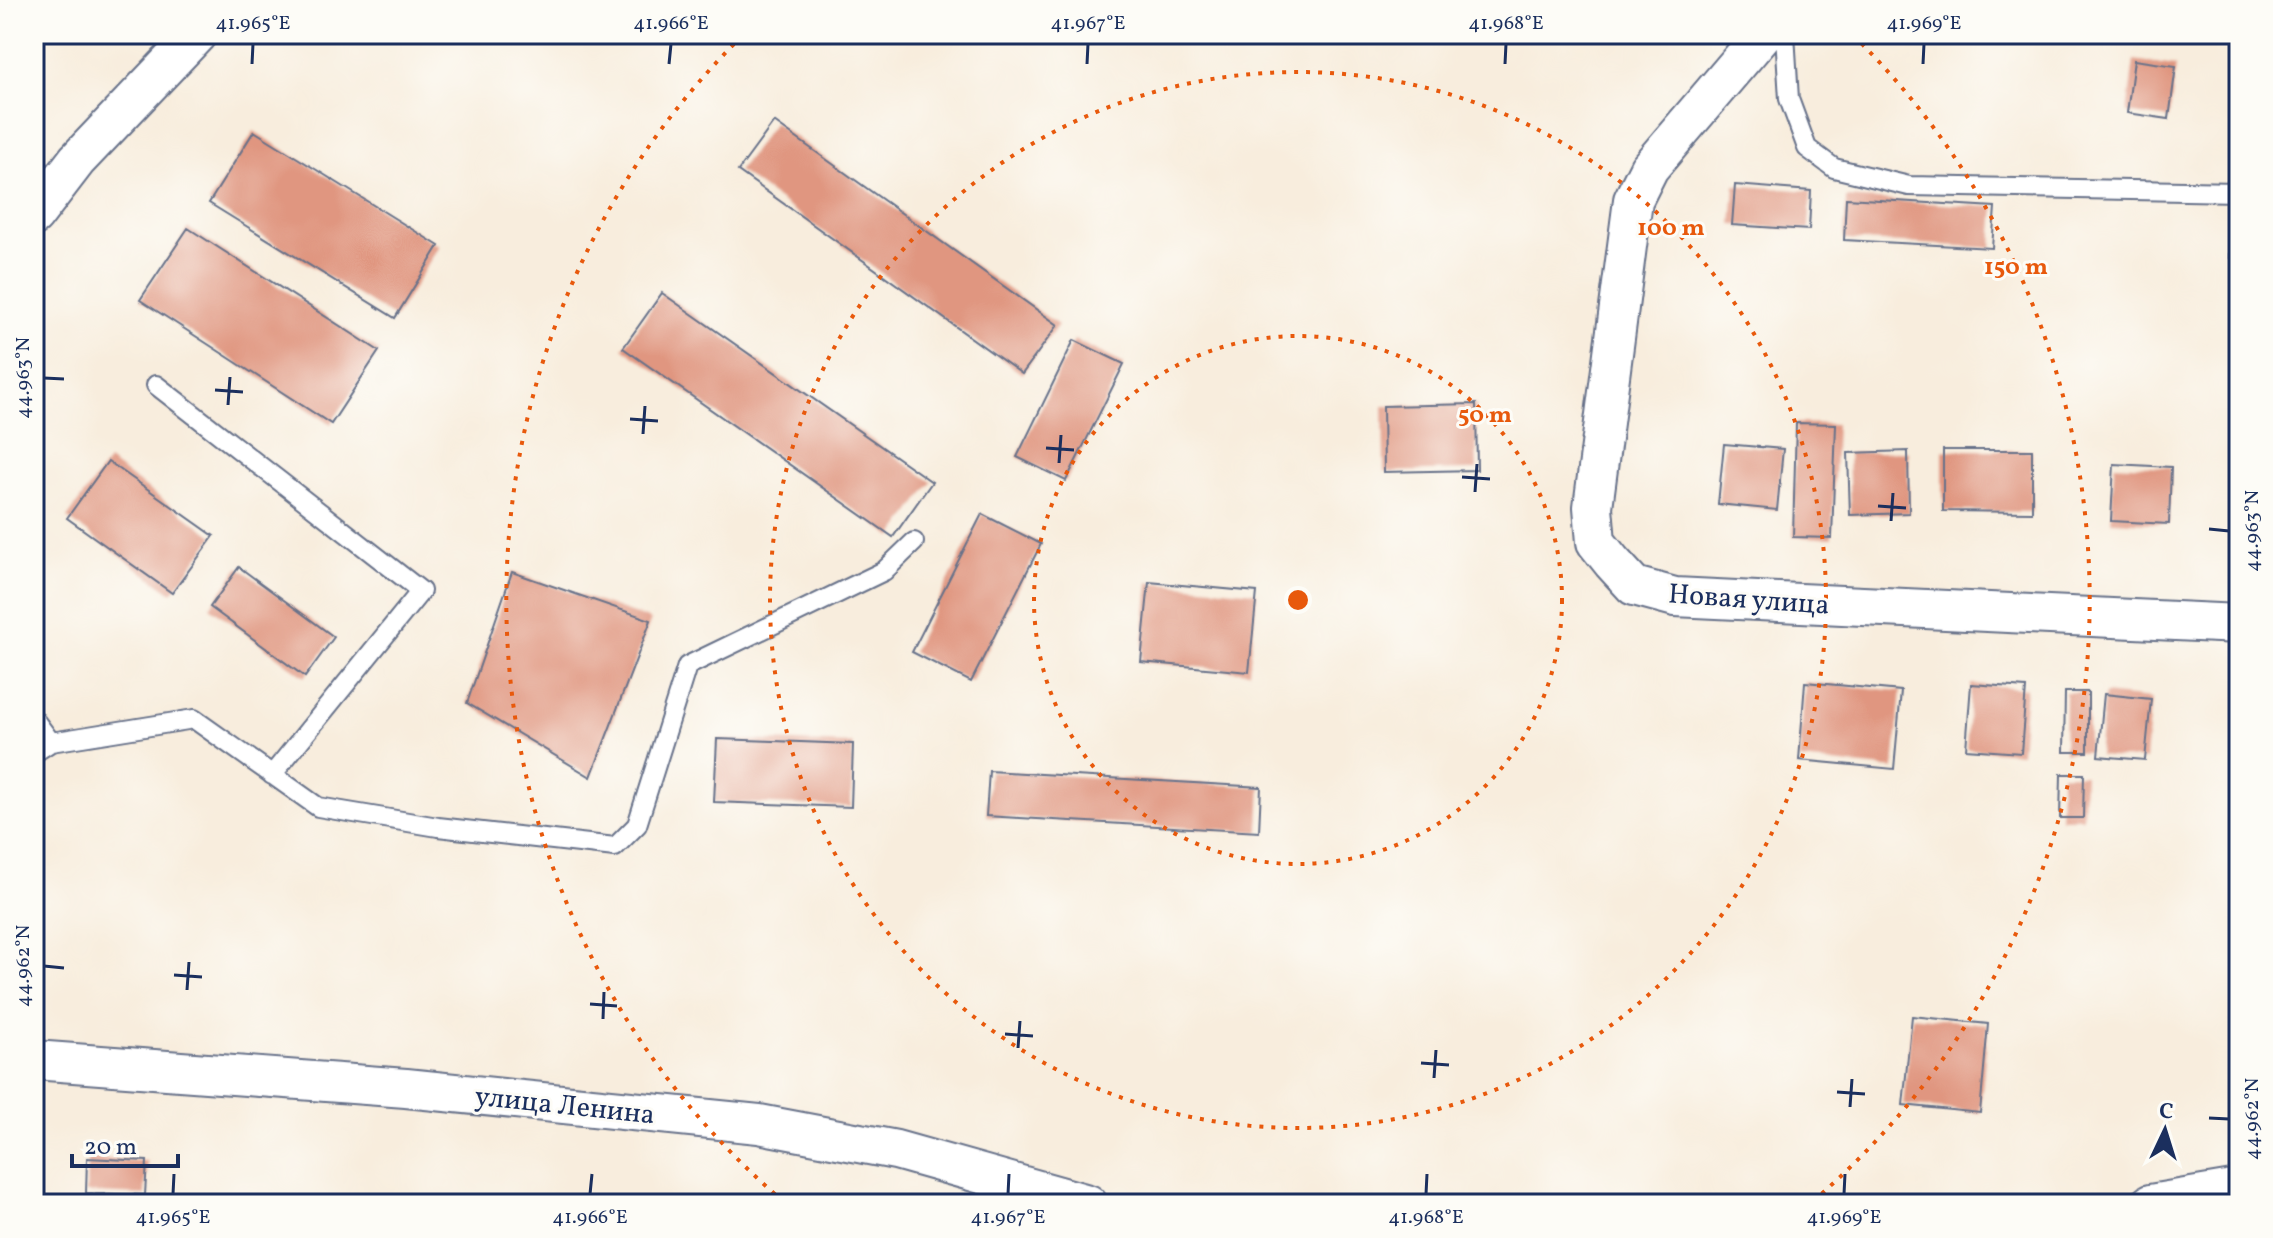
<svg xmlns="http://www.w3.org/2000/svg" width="2273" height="1238" font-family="Vollkorn,serif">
	<rect width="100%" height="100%" fill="#fdfcf7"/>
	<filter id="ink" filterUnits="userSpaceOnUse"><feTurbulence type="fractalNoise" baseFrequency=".0125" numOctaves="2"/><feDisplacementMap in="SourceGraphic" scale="16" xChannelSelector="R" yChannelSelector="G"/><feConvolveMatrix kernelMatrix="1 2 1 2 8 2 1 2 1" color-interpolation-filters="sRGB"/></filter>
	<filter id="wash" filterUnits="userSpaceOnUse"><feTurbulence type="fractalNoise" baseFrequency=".006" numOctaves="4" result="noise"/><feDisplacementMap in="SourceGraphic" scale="32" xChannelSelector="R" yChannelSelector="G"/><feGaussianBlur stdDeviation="1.8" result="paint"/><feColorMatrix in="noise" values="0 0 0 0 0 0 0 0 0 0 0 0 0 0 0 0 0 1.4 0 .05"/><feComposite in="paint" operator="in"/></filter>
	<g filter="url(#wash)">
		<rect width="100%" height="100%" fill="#f8eddd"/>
		<g id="blocks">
			<path fill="#e09680" d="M2134,60L2176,66L2169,119L2127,113Z
				M774,122L1058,325L1022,374L738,171Z
				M254,131L439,246L395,318L209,203Z
				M1735,185L1811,191L1809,230L1732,225Z
				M1846,198L1995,207L1992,248L1844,240Z
				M2231,222H2239V258H2230Z
				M188,228L379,351L331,424L140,300Z
				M662,293L932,482L893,537L623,348Z
				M1074,340L1124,364L1066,481L1017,457Z
				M1476,404L1477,470L1384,472L1383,406Z
				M1796,423L1836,424L1832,538L1793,537Z
				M1724,444L1783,449L1777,510L1718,504Z
				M1943,450H2032V512L1943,511Z
				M1908,451L1909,513L1850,515L1848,453Z
				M108,461L214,536L172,593L67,518Z
				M2114,464L2171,467L2169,524L2111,521Z
				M982,514L1041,544L971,682L912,652Z
				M239,567L334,637L305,677L210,607Z
				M512,572L651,620L591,777L467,703Z
				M1149,582L1257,592L1249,672L1141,662Z
				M1805,682L1901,691L1894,769L1799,760Z
				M1971,684L2026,688L2021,753L1966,749Z
				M2065,692H2088V752H2064Z
				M2104,694L2151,699L2145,760L2098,756Z
				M717,739L853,744L851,807L714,802Z
				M989,771L1261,787L1259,832L986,816Z
				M2061,774H2084L2083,818H2060Z
				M1912,1016L1988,1024L1980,1113L1903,1105Z
				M87,1158L147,1161L145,1195L86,1193Z"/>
		</g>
	</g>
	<g filter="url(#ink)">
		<use href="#blocks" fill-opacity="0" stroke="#68728a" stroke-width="2"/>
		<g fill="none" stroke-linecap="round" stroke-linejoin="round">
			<g stroke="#68728a" stroke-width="22">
				<path id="service" d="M1785,34L1789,99L1807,148L1834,168L1909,186L2239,192
					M156,385L421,591L272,775
					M34,719L51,742
					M34,753L51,742L194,719L318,807L438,827L615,847L637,825L687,666L884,571L914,542"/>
			</g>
			<g stroke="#68728a" stroke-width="42">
				<path id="minor" d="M1763,34L1649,168L1633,200L1593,507L1596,542L1612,562L1634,586L1675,597L2239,624
					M34,216L77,160L197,34
					M34,1060L406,1088L759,1124L896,1150L1088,1204
					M2150,1204L2239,1189"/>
			</g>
			<use href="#service" stroke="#fff" stroke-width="18"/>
			<use href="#minor" stroke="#fff" stroke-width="38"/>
		</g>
	</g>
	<path fill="none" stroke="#1b2f5e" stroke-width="3" d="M252,64L253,44M669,64L671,44M1087,64L1088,44M1505,64L1506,44M1923,64L1924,44M44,378L64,379M215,390L243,392M228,405L230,377M630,419L658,421M643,434L645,406M1046,448L1074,450M1059,463L1061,435M1462,477L1490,479M1475,492L1477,464M1878,506L1906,508M1891,521L1893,493M2209,529L2229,531M44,966L64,968M174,975L202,977M187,990L189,962M590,1004L617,1006M603,1019L604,992M1005,1034L1033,1036M1018,1048L1020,1021M1421,1063L1449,1065M1434,1078L1436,1050M1837,1092L1865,1094M1850,1107L1852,1079M2209,1118L2229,1119M173,1194L174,1174M590,1194L592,1174M1008,1194L1009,1174M1426,1194L1427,1174M1844,1194L1845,1174"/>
	<g fill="none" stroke="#e8590c" stroke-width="4" stroke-dasharray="4 8">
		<circle cx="1298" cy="600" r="264"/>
		<circle cx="1298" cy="600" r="528"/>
		<path d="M784 1202A792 792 0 0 1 743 35M1853 35A792 792 0 0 1 1812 1202"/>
	</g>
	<g text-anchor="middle" stroke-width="6" stroke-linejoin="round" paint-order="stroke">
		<g font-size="28" fill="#1b2f5e" stroke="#fdfcf7">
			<text transform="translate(1749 598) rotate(4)" y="10">Новая улица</text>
			<text transform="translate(565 1104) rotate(6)" y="10">улица Ленина</text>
		</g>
	</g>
	<circle cx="1298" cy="600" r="12" fill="#e8590c" stroke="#fdfcf7" stroke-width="4"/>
	<g font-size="24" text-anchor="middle" font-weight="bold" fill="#e8590c" stroke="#fdfcf7" stroke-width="6" stroke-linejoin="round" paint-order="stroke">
		<text x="1671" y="235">100 m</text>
		<text x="2016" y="274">150 m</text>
		<text x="1485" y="422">50 m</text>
	</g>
	<rect width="2273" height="1238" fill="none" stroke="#fdfcf7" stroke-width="88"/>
	<g transform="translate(2165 1130) rotate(4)" stroke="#fdfcf7" stroke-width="6" paint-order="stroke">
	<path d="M0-6L14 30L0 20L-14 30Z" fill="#1b2f5e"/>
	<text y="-12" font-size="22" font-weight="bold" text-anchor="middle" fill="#1b2f5e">С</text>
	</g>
	<path d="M72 1154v12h106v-12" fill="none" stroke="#1b2f5e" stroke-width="4"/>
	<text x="84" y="1154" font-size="24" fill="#1b2f5e" stroke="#fdfcf7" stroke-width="6" paint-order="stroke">20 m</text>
	<rect x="44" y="44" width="2185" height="1150" fill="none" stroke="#1b2f5e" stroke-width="3"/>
	<g font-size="20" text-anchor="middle" fill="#1b2f5e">
		<text x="253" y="29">41.965°E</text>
		<text x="671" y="29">41.966°E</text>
		<text x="1088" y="29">41.967°E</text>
		<text x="1506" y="29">41.968°E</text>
		<text x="1924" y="29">41.969°E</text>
		<text transform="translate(22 378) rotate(-90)" y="7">44.963°N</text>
		<text transform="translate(2251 531) rotate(-90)" y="7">44.963°N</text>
		<text transform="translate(22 966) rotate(-90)" y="7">44.962°N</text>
		<text transform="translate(2251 1119) rotate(-90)" y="7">44.962°N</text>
		<text x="173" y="1223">41.965°E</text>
		<text x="590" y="1223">41.966°E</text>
		<text x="1008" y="1223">41.967°E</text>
		<text x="1426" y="1223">41.968°E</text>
		<text x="1844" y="1223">41.969°E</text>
	</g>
</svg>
